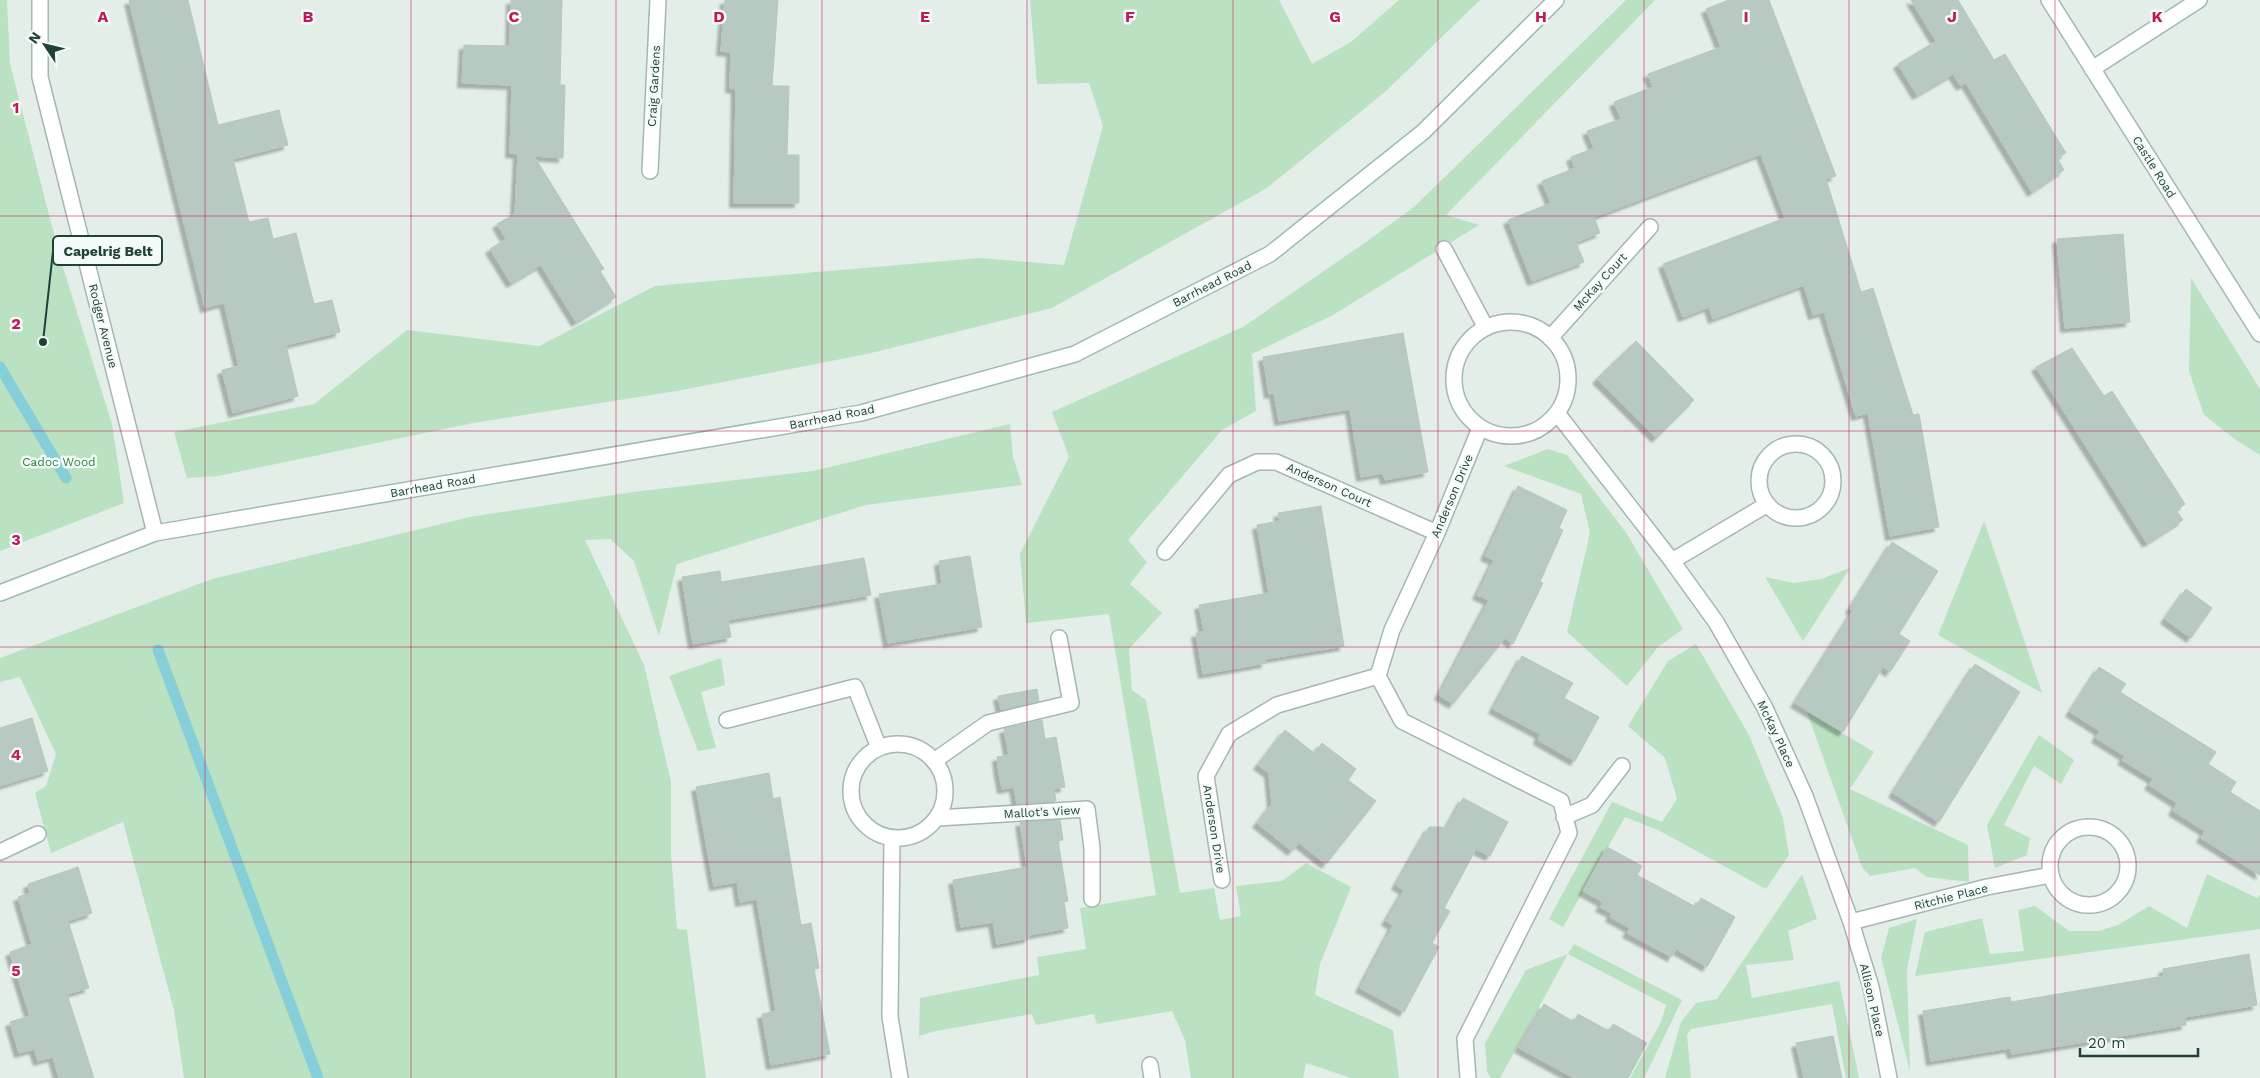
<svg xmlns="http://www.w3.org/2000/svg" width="2260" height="1078" font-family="'Work Sans',sans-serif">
	<defs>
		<filter id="shadow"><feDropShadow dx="-4.5" dy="4.5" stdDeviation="1" flood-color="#0004"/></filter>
	</defs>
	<rect width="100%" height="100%" fill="#e3eee8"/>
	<path fill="#bae1c2" d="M0,0H7L10,64L61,261L112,424L124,503L0,551Z
		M1030,0H1279L1312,64L1351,42L1399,0H1480L1386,91L1267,188L1052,308L867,354L677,391L473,423L218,476L187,478L174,432L314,404L407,330L539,346L655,286L980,258L1064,265L1103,126L1089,83L1037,84Z
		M1626,0H1655L1446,215L1479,225L1333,315L1252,354L1256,411L1222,430L1128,540L1147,562L1130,584L1162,613L1129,649L1132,690L1146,700L1180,893L1214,888L1220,920L1241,916L1236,886L1282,881L1306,863L1351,887L1320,964L1315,995L1393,1030L1399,1078H1351L1306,1063L1303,1078H1191L1185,1040L1172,1011L1097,1024L1094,1014L1036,1025L1032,1014L936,1031L919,1036L920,998L1039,975L1037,957L1086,949L1080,908L1156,895L1109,614L1026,623L1020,554L1069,457L1052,412L1243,327L1363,244L1414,207Z
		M2191,278L2260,389V455L2236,440L2204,415L2189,371Z
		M1010,424L1013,457L1022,485L866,505L677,564L659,636L634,561L610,539L585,540L644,665L671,782V853L677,929L687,930L706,1078H184L174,1010L123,822L51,853L35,793L46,786L56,754L20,677L0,682V658L212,579L470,517L633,492L813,471Z
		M1548,449L1567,455L1627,534L1683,629L1658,647L1627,686L1567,632L1590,533L1581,494L1504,466Z
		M1984,521L2042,693L1938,635Z
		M1850,568L1803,641L1765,577L1794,583L1821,579Z
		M1696,644L1749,735L1783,818L1789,855L1766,889L1658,830L1625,817L1563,927L1549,919L1612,802L1662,822L1677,799L1665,758L1628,726L1668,661Z
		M721,658L725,685L701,692L716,748L698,751L669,676Z
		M1807,712L1874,752L1850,789L1968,845L1969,882L1927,877L1915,868L1870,876L1862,867Z
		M2039,735L2074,760L2061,784L2034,766L2004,825L2030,838L2027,855L1995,868L1987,825Z
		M1802,874L1817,919L1788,931L1794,960L1746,965L1752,998L1839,981L1859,1078H1846L1832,1004L1691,1029L1687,1035L1691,1078H1665L1681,1022L1696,1003L1717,999Z
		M2207,874L2257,898L2260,895V929L1915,976L1925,932L1982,918L1990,954L2024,951L2018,910L2035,906L2069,931H2099L2118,925L2149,906L2187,928Z
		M1917,919L1907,969L1910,1071L1881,958L1889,928Z
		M1574,944L1682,1000L1644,1078H1630L1661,1022L1666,1005L1568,954L1500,1078H1491L1487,1072L1485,1043L1526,970L1568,954Z"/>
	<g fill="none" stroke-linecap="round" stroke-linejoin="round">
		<path stroke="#86cfd8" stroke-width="11" d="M0,367L66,478
			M158,650L318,1078"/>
	</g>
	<path fill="#b8c9c1" stroke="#b4c8bf" filter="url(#shadow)" d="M129,0H188L218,125L279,110L288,145L233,159L249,222L268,218L273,239L296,233L314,304L332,300L340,332L286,345L298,396L233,413L222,370L239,366L224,303L205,308Z
		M511,0H562L560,85H565L563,158L534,156L604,269L600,271L616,297L576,322L541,265L511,283L490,249L506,239L497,224L515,214L518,154L510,153L512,85L462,83L464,45L510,46Z
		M725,0H778L772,86H789L787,155H799V203H734L736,89L730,88L731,52L721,51Z
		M1729,0H1769L1836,176L1826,179L1861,292L1873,288L1913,415L1919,414L1939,527L1890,536L1868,413L1856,416L1824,312L1813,315L1804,285L1713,319L1709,307L1683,317L1663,264L1785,218L1761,154L1594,217L1600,233L1576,242L1584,262L1532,281L1508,220L1551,203L1542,181L1575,168L1571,157L1594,148L1587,131L1621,119L1614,102L1653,87L1648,74L1721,47L1706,9Z
		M1911,0H1958L1994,60L2005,54L2066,153L2057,158L2064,170L2032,192L1966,83L1961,86L1953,74L1917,95L1898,64L1936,41Z
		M2123,234L2130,322L2065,328L2057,239Z
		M1403,333L1428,472L1385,480L1383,473L1361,477L1350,409L1279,421L1274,393L1269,394L1263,357Z
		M1636,341L1694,400L1656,438L1597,379Z
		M2072,348L2104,396L2112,391L2185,504L2176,510L2183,520L2147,543L2036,367Z
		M1518,486L1567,510L1559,528L1563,530L1540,582L1543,583L1513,644L1505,638L1453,704L1439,695L1489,600L1477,595L1494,560L1485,556Z
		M1321,506L1344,646L1265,659L1266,663L1203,674L1196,633L1204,632L1199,605L1269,593L1257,525L1280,521L1278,513Z
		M1892,542L1938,571L1899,634L1910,641L1890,672L1883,667L1843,732L1795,703L1853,611L1850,609Z
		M970,556L982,627L888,643L879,594L942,584L939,561Z
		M864,558L871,595L728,620L731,637L693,644L682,577L720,571L721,582Z
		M2186,589L2212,608L2191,638L2165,619Z
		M1522,656L1573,683L1564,698L1599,717L1575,761L1538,740L1540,734L1493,709Z
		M1975,664L2020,692L1939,822L1893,793Z
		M2099,667L2126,684L2120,692L2216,752L2208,764L2236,782L2230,792L2260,811V875L2201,838L2205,831L2173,811L2177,803L2149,785L2153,779L2122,760L2125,756L2096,738L2100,731L2070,712Z
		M1037,689L1039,701L1001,710L998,696Z
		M32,718L48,771L0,786V728Z
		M1042,720L1045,739L1056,737L1065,787L1054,789L1056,801L1017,804L1014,787L1002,789L999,773L997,757L1009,755L1004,729Z
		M1285,730L1314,753L1322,743L1356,769L1348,780L1376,801L1326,864L1299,843L1292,851L1257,823L1272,804L1269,773L1258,765Z
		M769,773L773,799L780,797L801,925L811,923L819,968L814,969L830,1054L771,1065L762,1014L776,1011L757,899L740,902L737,882L714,886L696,787Z
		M1463,798L1508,822L1490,856L1476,849L1460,879L1444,908L1450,911L1432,943L1439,947L1404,1012L1360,988L1393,925L1386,921L1404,890L1396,885L1429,827H1441L1446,829Z
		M1060,820L1063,840L1058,841L1068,901L1064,902L1068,928L1029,935V938L997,944L993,922L961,927L953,880L1027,867L1020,822Z
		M1607,847L1642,866L1637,875L1696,907L1701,898L1735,917L1707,967L1676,949L1672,957L1627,933L1630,928L1610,917L1612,913L1600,907L1603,902L1583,891Z
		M78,867L92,913L68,921L89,988L67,994L94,1078H59L53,1057L38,1061L34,1049L19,1053L10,1022L30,1016L10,952L32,944L18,897L30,893L28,884Z
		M2249,954L2257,1005L2185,1017L2186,1025L2012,1054L2010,1048L1931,1061L1923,1011L2010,997L2011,1002L2164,976L2163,969Z
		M1544,1004L1574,1022L1578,1014L1609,1031L1613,1024L1647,1043L1628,1078H1574L1519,1048Z
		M1833,1036L1842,1078H1804L1796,1043Z"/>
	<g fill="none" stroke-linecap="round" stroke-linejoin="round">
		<g stroke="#a5b7af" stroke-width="18">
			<path id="lane" d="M934,761L988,723L1071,703L1059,638
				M937,818L1087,809L1092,848V899
				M1150,1065L1152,1078"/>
		</g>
		<g stroke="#a5b7af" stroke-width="18">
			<path id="street" d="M40,0V77L155,533
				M2049,0L2260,334
				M2092,69L2199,0
				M650,171L658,0
				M1444,249L1486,328
				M1454 379a57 57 0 1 1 114 0a57 57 0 1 1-114 0Z
				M1550,338L1650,227
				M1557,413L1672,561L1716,622L1765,708L1805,796L1851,922L1871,987L1889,1078
				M1759 481a37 37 0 1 1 74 0a37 37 0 1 1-74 0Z
				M1165,552L1229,475L1257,462H1276L1437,533
				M1672,561L1766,505
				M727,720L855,687L879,748
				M851 791a47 47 0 1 1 94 0a47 47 0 1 1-94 0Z
				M1564,817L1592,805L1622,766
				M2050 866a39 39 0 1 1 78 0a39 39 0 1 1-78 0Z
				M892,839L890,1017L900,1078
				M0,852L38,834
				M1222,880L1206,776L1229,734L1277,705L1378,676
				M1851,922L1987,887L2051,875
				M1468,1078L1465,1039L1569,833L1561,801L1402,721L1378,676L1392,630L1437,533L1480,428"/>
		</g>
		<g stroke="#a0bbb0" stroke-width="18">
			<path id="secondary" d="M0,593L155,533L861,413L1075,354L1270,254L1423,132L1556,0"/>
		</g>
		<use href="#lane" stroke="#fff" stroke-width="15"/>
		<use href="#street" stroke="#fff" stroke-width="15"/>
		<use href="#secondary" stroke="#fff" stroke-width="15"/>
	</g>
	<path fill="none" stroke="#c2185b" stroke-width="1" stroke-opacity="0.55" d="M205,0V1078M411,0V1078M616,0V1078M822,0V1078M1027,0V1078M1233,0V1078M1438,0V1078M1644,0V1078M1849,0V1078M2055,0V1078M0,216H2260M0,431H2260M0,647H2260M0,862H2260"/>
	<g text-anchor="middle" stroke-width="5" stroke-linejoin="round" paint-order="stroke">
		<g font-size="12" fill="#204137" stroke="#f4faf7">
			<text transform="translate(654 86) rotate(-87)" y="4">Craig Gardens</text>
			<text transform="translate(2154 167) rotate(58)" y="4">Castle Road</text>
			<text transform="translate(1600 282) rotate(-48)" y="4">McKay Court</text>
			<text transform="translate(1212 284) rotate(-27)" y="4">Barrhead Road</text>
			<text transform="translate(103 326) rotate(76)" y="4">Rodger Avenue</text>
			<text transform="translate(832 417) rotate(-11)" y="4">Barrhead Road</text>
			<text transform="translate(1329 485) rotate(24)" y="4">Anderson Court</text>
			<text transform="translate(433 486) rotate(-10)" y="4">Barrhead Road</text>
			<text transform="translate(1452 496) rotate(-67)" y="4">Anderson Drive</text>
			<text transform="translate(1776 734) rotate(65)" y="4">McKay Place</text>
			<text transform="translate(1042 812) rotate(-3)" y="4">Mallot's View</text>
			<text transform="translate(1214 829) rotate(81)" y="4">Anderson Drive</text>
			<text transform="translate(1951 897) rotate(-14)" y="4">Ritchie Place</text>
			<text transform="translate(1872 1000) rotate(77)" y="4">Allison Place</text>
		</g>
		<g font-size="12" fill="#267d44" stroke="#f4faf7">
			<text x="59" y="466">Cadoc Wood</text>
		</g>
	</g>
	<g font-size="16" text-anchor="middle" font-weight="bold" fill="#c2185b" stroke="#f4faf7" stroke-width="5" stroke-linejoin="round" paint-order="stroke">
		<text x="103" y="22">A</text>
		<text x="308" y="22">B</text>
		<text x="514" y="22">C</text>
		<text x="719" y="22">D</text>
		<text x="925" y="22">E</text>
		<text x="1130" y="22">F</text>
		<text x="1335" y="22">G</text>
		<text x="1541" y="22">H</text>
		<text x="1746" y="22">I</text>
		<text x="1952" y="22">J</text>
		<text x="2157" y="22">K</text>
		<text x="16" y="113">1</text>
		<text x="16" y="329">2</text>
		<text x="16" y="545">3</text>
		<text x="16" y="760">4</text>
		<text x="16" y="976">5</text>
	</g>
	<path fill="none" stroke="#204137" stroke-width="2" d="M43 342L53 251"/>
	<circle fill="#204137" stroke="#f4faf7" stroke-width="2" cx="43" cy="342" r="5"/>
	<rect fill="#f4faf7" stroke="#204137" stroke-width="2" x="53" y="236" width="109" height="29" rx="5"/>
	<g font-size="14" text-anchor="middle" font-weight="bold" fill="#204137">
		<text x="108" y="256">Capelrig Belt</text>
	</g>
	<g transform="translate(45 45) rotate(305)" stroke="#f4faf7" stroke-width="4" paint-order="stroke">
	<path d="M0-4L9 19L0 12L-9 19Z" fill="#204137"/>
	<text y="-8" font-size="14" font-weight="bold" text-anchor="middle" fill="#204137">N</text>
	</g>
	<path d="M2080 1048v8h118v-8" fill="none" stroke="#204137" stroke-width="2.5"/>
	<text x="2088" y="1048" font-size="15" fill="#204137" stroke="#f4faf7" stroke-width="4" paint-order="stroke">20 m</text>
</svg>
